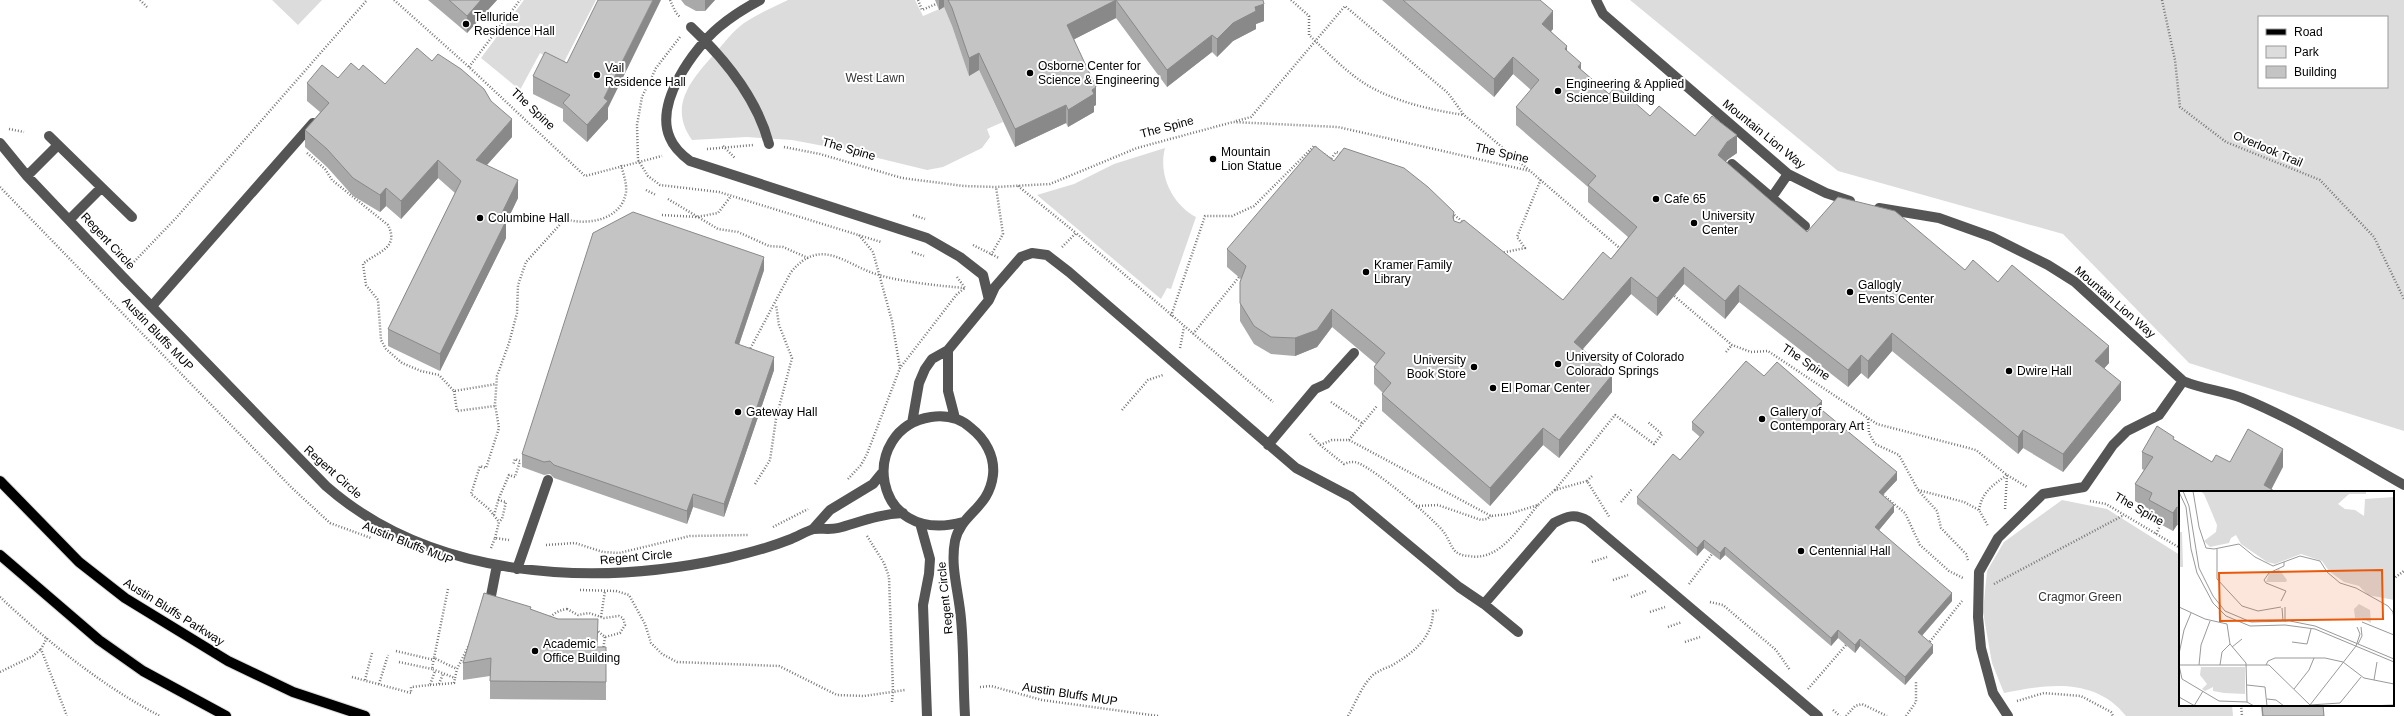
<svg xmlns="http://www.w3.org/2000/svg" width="2404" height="716" font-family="Helvetica,sans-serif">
	<rect width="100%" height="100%" fill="#fff"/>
	<path fill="#dcdcdc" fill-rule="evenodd" d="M272,0H322L298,25Z
		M524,0H596L562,66L540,53L520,90L481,58Z
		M788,0H915L923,16L944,7L952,26L969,75L979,70L1003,122L987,129L990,137L982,148L943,167L927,170L845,150L792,140L747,137L692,140C667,105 693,78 716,52C725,42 733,31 744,23C758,14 773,7 788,0Z
		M1630,0H2404V431L2189,363L2063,234L1838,171ZM2259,17H2387V87H2259Z
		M1165,148C1158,175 1172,204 1196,217L1171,289L1167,288L1161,299L1037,195L1074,184L1114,164Z
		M2062,500L2107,509L2180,555V705H2232L2233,716H2126C2095,677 2047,684 2004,693L1992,663L1983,612L1987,571L2004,542Z"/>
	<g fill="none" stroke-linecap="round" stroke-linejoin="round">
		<g stroke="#dbdbdb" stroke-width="12">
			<path id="major" d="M0,481L79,562L125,598L228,661L293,692L365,716
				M0,555L99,640L143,671L226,716"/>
		</g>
		<path stroke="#777" stroke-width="2.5" stroke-dasharray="1 2" stroke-linecap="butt" d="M140,0L147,7
			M394,0L469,67L585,176L662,156
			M670,0L676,13L680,17
			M918,0L922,10L936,4
			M1291,0L1309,16V35C1327,52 1346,72 1367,85C1396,102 1431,110 1464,115
			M2162,0L2175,60L2180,107L2226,142L2320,180L2374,237L2404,299
			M680,37L656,68L642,97L637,125L638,160L648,176L660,185L719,192L881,242
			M469,67L520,0
			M1236,121L1251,117L1345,6L1448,93L1464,115L1530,171
			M9,129L24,132
			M723,146L735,158
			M784,147L820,154L902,178L964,186L996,187L1050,184L1137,148L1233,122L1338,127L1530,171L1622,250
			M707,149L754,145
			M307,153L325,169L332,180L388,225C400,249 376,252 363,264L366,285L378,300L381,340L386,349L402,363L421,371L439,375L454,391L496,384
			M1324,154L1331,159L1336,152L1343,154
			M1018,186L1076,233
			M0,187L292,488L330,523L371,538
			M646,190L656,195
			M668,199L718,229L738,232L769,246L783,247L808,258
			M1452,213L1464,223
			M662,215L697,217L718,213L731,196
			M913,215L925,219
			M859,235L873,252L892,321L900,368
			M973,245L999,258
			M1062,247L1076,233L1273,402
			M912,252L924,256
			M1501,253L1525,248L1517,237L1541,179
			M991,255L1003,234L996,187
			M132,264L176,218L367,0
			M957,277L965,288
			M1672,294L1732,345L1751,352L1768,351L1877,424L1976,450L2007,475L2027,487
			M1171,316L1205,216H1232L1254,206L1314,146L1317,149
			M1193,334L1239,277
			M1180,348L1184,327
			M749,351L791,272C822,235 846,266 879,275C902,282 941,286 965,288
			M1726,352L1732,345
			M454,391L457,411L495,406
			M1331,402L1362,423
			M1122,410L1148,380L1163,375
			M1868,419L1869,433L1875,444L1899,455L1918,490L1937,511L1941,528L1966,554L1968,560
			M1310,434L1320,445L1332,440H1349L1491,516L1509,514L1538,505L1555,490L1587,481L1610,518
			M1349,440L1377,406
			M1320,445L1344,464C1349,462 1353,461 1358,463C1377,471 1428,514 1442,530C1448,536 1449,544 1455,551C1458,554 1464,556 1469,556C1500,562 1520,526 1538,505
			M848,479L861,465L867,454L900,368L957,294L965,288
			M1587,481L1593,475
			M755,484L770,460L776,419L792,358L779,325L776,305
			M1555,490L1615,415L1654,444L1662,434L1648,422
			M1918,490L1964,502L1979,510L1988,526
			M1883,495L1905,513L1920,545L1949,571L1963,578
			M498,500L506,502L502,519L499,522
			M2090,501L2106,504L2180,548
			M1621,502L1632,489
			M1416,506L1438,505L1481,520L1487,519L1491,516
			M2005,509L2007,475
			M1979,510C1982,492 1993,485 2007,475
			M494,515L499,498L509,475L515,477L520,461L515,459L513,465
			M773,527L808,509
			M2156,534L2161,524
			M867,536L884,563L889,577L893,691L892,702
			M495,538L499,522L489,509L471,494L480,466L486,468L499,428L495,404L497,376L509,343L517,313L518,285L526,262L565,219C587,226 622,220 626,192C627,183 623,173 621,165
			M546,545L575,543L603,552L619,553L690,536L748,535
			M491,548L495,538L509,540
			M1592,562L1607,557
			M2393,579L2404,571
			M1613,580L1628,575
			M1689,584L1712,554
			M1994,584L2124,515
			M448,589L434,658L457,669L469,645
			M580,590L616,591L629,595L645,624L651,643L662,654L677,662L779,666L837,695L864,696L905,690
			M0,597C48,642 102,686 160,716
			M1631,597L1646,591
			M1710,602L1723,605L1776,650L1790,670
			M567,609L578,615L589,613L604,618L619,616L623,618L625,625L620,633L605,637L598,631L555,632L549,630L546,622C551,615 558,610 567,609Z
			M1650,612L1665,607
			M601,617L605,591
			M1668,627L1682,622
			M47,638L41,649L67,716
			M1685,642L1700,637
			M1928,644L1962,601
			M603,650L605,637
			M396,651L434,660
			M434,658L432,669L455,678L457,669
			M399,662L432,669
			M0,672L33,656L41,649
			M352,677L411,693V687L430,685L435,671
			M365,680L372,653
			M379,684L388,655
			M439,684L443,674
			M430,685L454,683L455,678
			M980,687L991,686L1042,700L1158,716
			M1808,689L1846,645
			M2393,692H2394
			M2017,701L2044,693L2081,696L2111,712L2113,716
			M2241,705L2242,716
			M1833,710L1840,716
			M1348,716C1356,702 1362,685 1374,674C1379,671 1385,668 1391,666C1413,653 1433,638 1433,611L1439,610
			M1846,716L1855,706L1862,704L1887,716
			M1906,716L1916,702V682"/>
		<path stroke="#555" stroke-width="10" d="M760,0C745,8 732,16 719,27C694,48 654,103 670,138C674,148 682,155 690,161L927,238L960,257L983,275L989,300
			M1596,0L1603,14L1788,174L1826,193L1850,201
			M691,27C725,59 757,98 769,144
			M49,136L132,217
			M0,143L27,176L122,276L326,486C433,580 595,587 727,558C749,553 771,547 791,539C799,536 806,531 814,529C821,528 830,530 838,528C860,522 879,514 903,513
			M1732,164L1805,226
			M27,176L58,145
			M1772,197L1788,174
			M1879,208L1939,218L1992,237L2048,265L2075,282L2183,381C2202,389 2223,391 2242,398C2299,421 2351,455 2404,485
			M70,219L101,188
			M152,306L313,123
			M948,350V391L955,418
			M912,423L919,383L925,369L932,359L948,350L989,300L995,287L1021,257L1032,253L1047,255L1069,272L1296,468L1351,497L1459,587L1484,604L1518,632
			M1268,445L1315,389L1326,384L1354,353
			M963,522C870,547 858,428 931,417C945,415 960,418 971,428C985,439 995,456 993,475C989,509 961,513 955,541C950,567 959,593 961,619C964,651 963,684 965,716
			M920,523L930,559L929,574L923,605L927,716
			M813,529L830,510L873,484L882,473
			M517,569L548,480
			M1484,604L1554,523C1567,516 1575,513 1588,521L1818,716
			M489,606L497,565
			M2008,716L1993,693L1981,648L1978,617L1979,572L1998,538L2043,494L2084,487L2113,445L2127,431L2159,415L2183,381"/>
		<use href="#major" stroke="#000" stroke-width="10"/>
	</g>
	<path fill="#a9a9a9" d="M428,0H497L467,33Z
		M681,0H715L705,11H696L685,5Z
		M935,0H1263L1264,21L1256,24V29L1233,41L1217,57L1212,52L1167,87L1116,18L1074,39L1096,105L1094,106V112L1068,127L1066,123L1015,147L979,70L969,76L952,26L944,7L939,10Z
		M1382,0H1540L1553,29L1551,31L1567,51L1581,70L1609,94L1650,116L1695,136L1737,153L1727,160L1726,162L1807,232L1965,270L1998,282L2109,363L2104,368L2121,400L2063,472L2023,448L2018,454L1892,351L1868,379L1861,373L1848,387L1739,302L1725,319L1684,284L1657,316L1631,294L1583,349L1612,392L1559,458L1543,445L1490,506L1382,411V394L1383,393L1374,384V367L1376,364L1332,327L1317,347L1295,356L1271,354L1254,344L1240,321V282L1241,279L1227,267V249L1334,161L1454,221L1563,300L1611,259L1628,237L1588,202V187L1516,125V107L1531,90L1513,74L1494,97Z
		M567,63L608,108V119L587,142L563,121V109L533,94V76Z
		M359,70L385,84L512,137L487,165L518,198L506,223V238L440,371L388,346V329L455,193L438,178L401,219L386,206L380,212L353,196L327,167L305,147V130L320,112L307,101V83L338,78Z
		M764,270L739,345L774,370L724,517L693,507L687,524L554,478L550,474L544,475L522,467V454Z
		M1764,376L1822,408L1821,409L1897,480L1883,495L1894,512L1879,530L1952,601L1922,636L1933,653L1905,685L1860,646L1855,653L1838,638L1831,646L1725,555L1720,560L1704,548L1697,556L1637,504V497L1680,460L1700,437L1692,430V422Z
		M2174,440L2212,462H2230L2283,467L2180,492V526L2177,525L2173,531L2149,518V509L2135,501V484L2144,470L2142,469V452Z
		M531,609L598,647H606V700L490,699V676L463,680V663Z
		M2261,705H2323L2324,716H2262Z"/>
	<path fill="#898989" d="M481,0H497L467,33V16Z
		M653,0H661L608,108V119L587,142V125L604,98Z
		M705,0H715L705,11Z
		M939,0H944V7L939,10Z
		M1116,0V18L1067,43V25Z
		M1264,4V21L1256,24V29L1233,41L1217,57V39L1233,23L1255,7Z
		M1553,11V29L1542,41V24Z
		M1212,35V52L1167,87V70Z
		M1567,46V63L1565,49Z
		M979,53V70L969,76V58Z
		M1513,57V74L1494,97V79Z
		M1581,63V81L1578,67Z
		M1096,87V105L1094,106V112L1068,127V110L1092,90Z
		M1066,105V123L1015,147V129Z
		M512,119V137L476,177V160Z
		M1737,135V153L1727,160L1718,173V155L1727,142Z
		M438,160V178L401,219V201Z
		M518,180V198L506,223V238L440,371V354L500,217Z
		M386,188V206L380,212V195Z
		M1454,212V229L1453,217Z
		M764,257V270L735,356V343Z
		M1684,267V284L1657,316V298Z
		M1631,277V294L1574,359V342Z
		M1739,285V302L1725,319V301Z
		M1332,309V327L1317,347L1295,356V338Z
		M1892,333V351L1868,379V361Z
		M2109,346V363L2095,379V361Z
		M1861,355V373L1848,387V370Z
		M774,357V370L724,517V504Z
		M1612,375V392L1559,458V440Z
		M2121,382V400L2063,472V454Z
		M1822,401V408L1817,414V406Z
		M1543,428V445L1490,506V488Z
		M2023,430V448L2018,454V437Z
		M2283,449V467L2270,492L2264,485Z
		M1897,472V480L1879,499V492Z
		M693,494V507L687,524V511Z
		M1894,505V512L1875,535V527Z
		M2177,507V525L2173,531V513Z
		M1704,540V548L1697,556V548Z
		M1725,547V555L1720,560V553Z
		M1952,593V601L1918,640V632Z
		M1838,630V638L1831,646V638Z
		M1860,639V646L1855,653V645Z
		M1933,645V653L1905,685V677Z"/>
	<path fill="#c4c4c4" stroke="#898989" d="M449,0H481L467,16Z
		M598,0H653L604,98L608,101L587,125L563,103L570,95L533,76L545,52L567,63Z
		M948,0H1263L1264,4L1255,7L1256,11L1233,23L1217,39L1212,35L1167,70L1116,0L1067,25L1096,87L1092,90L1094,94L1068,110L1066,105L1015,129L979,53L969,58L952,8Z
		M1403,0H1540L1553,11L1542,24L1567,46L1565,49L1581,63L1578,67L1609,94L1616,86L1650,116L1659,106L1695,136L1712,116L1737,135L1727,142L1718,155L1807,232L1838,197L1895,211L1965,270L1973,260L1998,282L2012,265L2109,346L2095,361L2121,382L2063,454L2023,430L2018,437L1892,333L1868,361L1861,355L1848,370L1739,285L1725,301L1684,267L1657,298L1631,277L1574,342L1612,375L1559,440L1543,428L1490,488L1382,394L1391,383L1374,367L1385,353L1332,309L1317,330L1295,338L1271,337L1254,326L1240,303V282L1246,266L1227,249L1315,146L1334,161L1344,148L1404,168L1428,187L1454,212L1453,217L1454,221L1460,223L1464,220L1563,300L1603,252L1611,259L1637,227L1588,185L1596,176L1516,107L1539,80L1513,57L1494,79Z
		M417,48L432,61L438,54L461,69L484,89L491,101L512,119L476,160L518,180L500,217L506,221L440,354L388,329L461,181L438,160L401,201L386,188L380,195L353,178L327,149L305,130L329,103L307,83L322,65L338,78L351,63L359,70L363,65L385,84Z
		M633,212L764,257L735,343L774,357L724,504L693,494L687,511L554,465L550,461L544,462L522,454L593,233Z
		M1746,361L1764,376L1777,362L1822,401L1817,406L1897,472L1879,492L1894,505L1875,527L1952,593L1918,632L1933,645L1905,677L1860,639L1855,645L1838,630L1831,638L1725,547L1720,553L1704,540L1697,548L1637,497L1673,454L1680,460L1704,432L1692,422Z
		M2157,426L2174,437L2173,439L2212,462L2216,455L2230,462L2248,429L2283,449L2264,485L2276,492H2180V509L2177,507L2173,513L2149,500L2152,493L2135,484L2153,457L2142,452Z
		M484,593L531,607L530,609L558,619H598L597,647H606V682L490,681L491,658L463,663Z
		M2262,705H2323L2324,716H2263Z"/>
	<g fill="#000" stroke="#fff" stroke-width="1.5">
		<circle cx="466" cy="24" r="4"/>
		<circle cx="1030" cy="73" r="4"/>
		<circle cx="597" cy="75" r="4"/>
		<circle cx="1558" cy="91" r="4"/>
		<circle cx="1213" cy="159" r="4"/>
		<circle cx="1656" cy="199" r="4"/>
		<circle cx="480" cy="218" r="4"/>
		<circle cx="1694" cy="223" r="4"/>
		<circle cx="1366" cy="272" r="4"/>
		<circle cx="1850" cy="292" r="4"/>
		<circle cx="1558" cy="364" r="4"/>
		<circle cx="1474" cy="367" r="4"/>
		<circle cx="2009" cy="371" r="4"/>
		<circle cx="1493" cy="388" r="4"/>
		<circle cx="738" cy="412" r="4"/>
		<circle cx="1762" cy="419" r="4"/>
		<circle cx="1801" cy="551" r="4"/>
		<circle cx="535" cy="651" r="4"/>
	</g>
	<g text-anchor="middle" stroke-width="4" stroke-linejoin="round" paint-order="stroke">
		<g font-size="12" fill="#000" stroke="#fff" text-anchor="start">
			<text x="474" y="21">Telluride<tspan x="474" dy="14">Residence Hall</tspan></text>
			<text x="1038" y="70">Osborne Center for<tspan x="1038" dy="14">Science &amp; Engineering</tspan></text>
			<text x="605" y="72">Vail<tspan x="605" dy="14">Residence Hall</tspan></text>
			<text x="1566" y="88">Engineering &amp; Applied<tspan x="1566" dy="14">Science Building</tspan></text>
			<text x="1221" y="156">Mountain<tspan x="1221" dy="14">Lion Statue</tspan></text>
			<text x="1664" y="203">Cafe 65</text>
			<text x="1702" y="220">University<tspan x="1702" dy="14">Center</tspan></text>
			<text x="488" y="222">Columbine Hall</text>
			<text x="1374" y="269">Kramer Family<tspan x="1374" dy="14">Library</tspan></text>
			<text x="1858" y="289">Gallogly<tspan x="1858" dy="14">Events Center</tspan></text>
			<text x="1566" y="361">University of Colorado<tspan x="1566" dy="14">Colorado Springs</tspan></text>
			<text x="1466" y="364" text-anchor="end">University<tspan x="1466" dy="14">Book Store</tspan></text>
			<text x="2017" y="375">Dwire Hall</text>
			<text x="1501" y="392">El Pomar Center</text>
			<text x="746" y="416">Gateway Hall</text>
			<text x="1770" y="416">Gallery of<tspan x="1770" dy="14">Contemporary Art</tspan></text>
			<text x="1809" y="555">Centennial Hall</text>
			<text x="543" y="648">Academic<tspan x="543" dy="14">Office Building</tspan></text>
		</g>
		<g font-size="12" fill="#333" stroke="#fff">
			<text x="875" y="82">West Lawn</text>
			<text x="2080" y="601">Cragmor Green</text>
		</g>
		<g font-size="12" fill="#000" stroke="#fff">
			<text transform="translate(533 109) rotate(43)" y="4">The Spine</text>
			<text transform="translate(1167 127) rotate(-15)" y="4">The Spine</text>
			<text transform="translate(1764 134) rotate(39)" y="4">Mountain Lion Way</text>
			<text transform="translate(849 149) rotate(16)" y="4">The Spine</text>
			<text transform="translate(2268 149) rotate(23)" y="4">Overlook Trail</text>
			<text transform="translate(1502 153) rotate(13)" y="4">The Spine</text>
			<text transform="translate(108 241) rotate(47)" y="4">Regent Circle</text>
			<text transform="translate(2115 302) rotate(41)" y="4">Mountain Lion Way</text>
			<text transform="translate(158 334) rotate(46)" y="4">Austin Bluffs MUP</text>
			<text transform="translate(1806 362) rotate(34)" y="4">The Spine</text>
			<text transform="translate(333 472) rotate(42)" y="4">Regent Circle</text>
			<text transform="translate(2139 509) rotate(30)" y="4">The Spine</text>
			<text transform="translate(408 543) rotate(22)" y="4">Austin Bluffs MUP</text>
			<text transform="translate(636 557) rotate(-5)" y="4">Regent Circle</text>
			<text transform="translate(945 598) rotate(-96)" y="4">Regent Circle</text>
			<text transform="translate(174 612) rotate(32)" y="4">Austin Bluffs Parkway</text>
			<text transform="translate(1070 694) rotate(9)" y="4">Austin Bluffs MUP</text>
		</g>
	</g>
	<g transform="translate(2179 491)">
		<rect width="215" height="215" fill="#fff"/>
		<path d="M21,0H187V3H170L159,13L166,18L176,19L185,25L186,8L215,6V109L189,104L180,95L165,91L150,80L143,70L122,63L96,73L88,71L62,53L57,44L52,47L50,52L31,56L25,50L37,41L38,34L25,3ZM0,41H3L4,76H0ZM100,78L108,89L107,91H87L90,83ZM180,113L191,119L192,132L183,127H176L175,118ZM22,176H66V203L45,202L34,200V196L26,200L23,198L28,193L21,184Z" fill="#dcdcdc"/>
		<path fill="none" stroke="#999" stroke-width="1" d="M4,0L10,15L20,77L34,105L46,120L72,131L111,130L136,135L215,168M14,0L20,36L27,57L35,58L60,53L76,66L94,75L121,65L141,70L148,81L161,92L177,97L209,115L214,121L215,129M0,1L7,16L12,58L18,82L34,112L47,125L71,135L106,134L136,138L215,171M38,58V88L63,115L79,120L102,116M102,110L107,100L87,92L85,89L90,82L105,75V71M0,116L26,128L48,133L51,153L67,172L68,211L75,215M106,116V131M103,117L104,130M183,131L215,144M113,151L128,153L132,138M179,153L183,145L182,136M53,156L63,148M0,163L5,139L12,122M0,174H90L132,215M0,174L3,188L40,210L68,211M20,174L22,154L31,130M41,174L43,161L51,153M87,174L89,170L96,167H146L164,171L185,187L215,193M195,189L198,171M68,194L86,196L88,215M115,198L130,179L135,167M0,206L16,215M88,208L97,209L105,215M131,214L177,155L181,143L178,136M131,214L161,212L182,186M15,215L24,200M190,215L215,214"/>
		<path fill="#e8590c" fill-opacity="0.15" stroke="#e8590c" stroke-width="2" d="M203,79L204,128L41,130L40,82Z"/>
		<rect width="215" height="215" fill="none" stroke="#000" stroke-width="2"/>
	</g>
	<rect x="2258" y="16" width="130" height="72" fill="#ffffff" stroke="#999999"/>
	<rect x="2266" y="29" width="20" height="6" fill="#000000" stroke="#999999"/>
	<text x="2294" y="36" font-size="12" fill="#000000">Road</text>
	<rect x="2266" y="46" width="20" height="12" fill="#dcdcdc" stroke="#999999"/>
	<text x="2294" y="56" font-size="12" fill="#000000">Park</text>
	<rect x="2266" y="66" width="20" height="12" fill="#c4c4c4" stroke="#999999"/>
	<text x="2294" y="76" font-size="12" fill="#000000">Building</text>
</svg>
